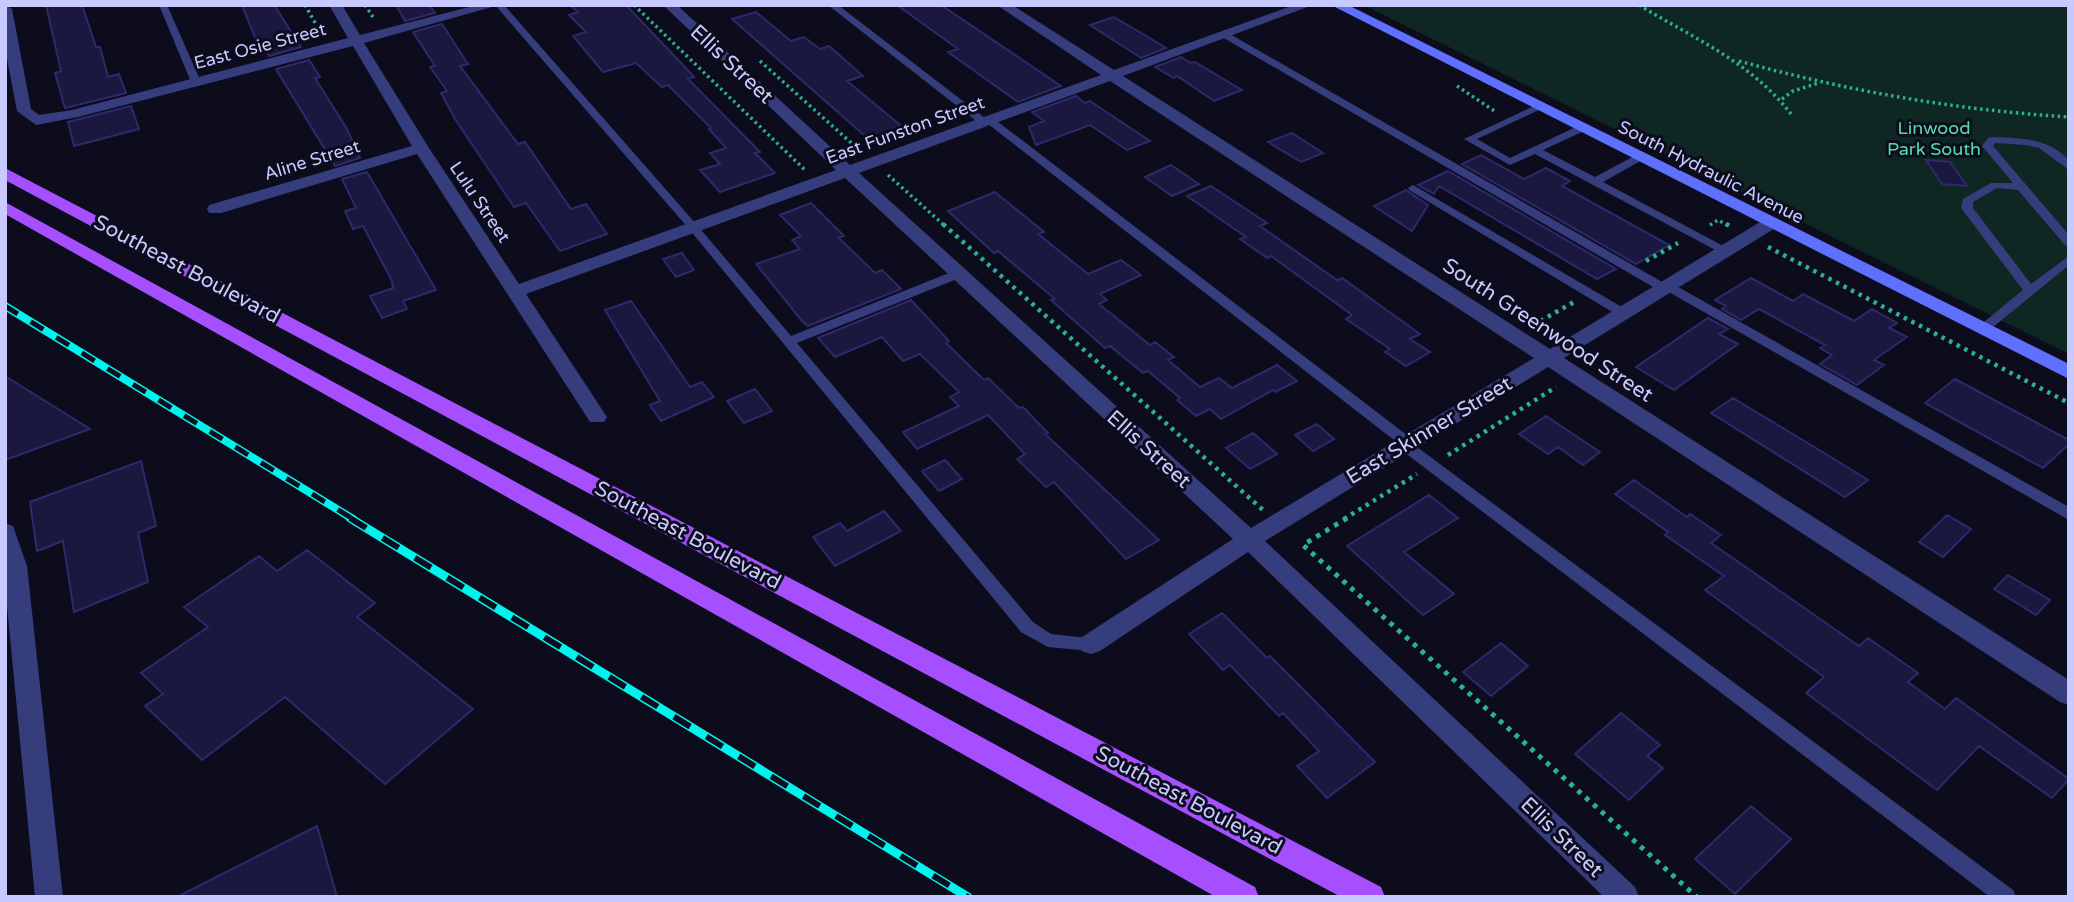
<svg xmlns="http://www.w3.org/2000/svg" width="2074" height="902" font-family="'Varela Round',sans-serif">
	<rect width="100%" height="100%" fill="#0c0c1d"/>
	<path fill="#0f2723" d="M1364,5H2069V354Z"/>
	<path fill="#1a183e" stroke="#2e296b" stroke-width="2" d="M46,5H82L96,47H100L108,77L119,74L126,93L65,108L55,73L61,71Z
		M242,5H274L301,47L269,56L259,39L256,40Z
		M396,5H429L435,13L405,21Z
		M570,5H626L682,64L694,77L688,79L760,152L755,153L775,173L720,192L700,170L720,164L710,153L726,148L709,129L711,128L668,85L662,87L636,63L603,72L573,36L586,32L569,15L578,12Z
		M897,5H941L1061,86L1018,102L948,52L958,49Z
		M756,12L791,41L804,37L820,49L829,46L863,76L847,81L905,129L873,143L732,19Z
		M1114,17L1148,37L1166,48L1141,58L1090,25Z
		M442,24L468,64L460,66L518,144L525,142L571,209L586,204L607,234L560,251L526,203L514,207L455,119L441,93L447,91L430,67L435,66L413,32Z
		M1181,57L1191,63L1195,62L1242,90L1214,101L1177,76L1174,78L1155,67Z
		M309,60L320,77L315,78L347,129L360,158L335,166L276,69Z
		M1076,96L1085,103L1090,101L1150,141L1127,150L1090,125L1036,145L1029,127L1044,121L1032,112Z
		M131,106L139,129L74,146L68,122Z
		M1292,133L1323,153L1301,162L1268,142Z
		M1481,155L1524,179L1546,168L1570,181L1562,186L1669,245L1636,264L1462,164Z
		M1926,160L1950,162L1967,186L1942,184Z
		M1171,165L1199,184L1172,196L1145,177Z
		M1448,171L1616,269L1597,279L1439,186L1434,194L1418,185Z
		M367,172L436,290L403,301L407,309L382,318L370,296L393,288L392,281L363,226L353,229L345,211L356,208L342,179Z
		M1211,186L1267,223L1260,226L1337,280L1342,278L1420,334L1410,339L1430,352L1406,366L1385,352L1390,349L1346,319L1352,315L1271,256L1267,258L1240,239L1246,237L1187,196Z
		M1406,190L1428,205L1412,231L1374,206Z
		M995,192L1044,232L1038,234L1088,274L1121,260L1141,275L1100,294L1107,300L1099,304L1150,345L1155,342L1174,357L1168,360L1200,387L1219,378L1232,388L1277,365L1297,381L1275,392L1273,390L1221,419L1210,409L1196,416L1177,400L1180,398L1148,371L1143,373L1110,346L1105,348L1051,300L1055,299L998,251L994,253L948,211Z
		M811,203L844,236L839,238L875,273L882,270L901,289L808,326L802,321L756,264L800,249L792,240L801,236L780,215Z
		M682,253L694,270L676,277L663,259Z
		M1751,278L1793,301L1803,294L1854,321L1872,309L1897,323L1889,328L1907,337L1874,360L1884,365L1857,385L1820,364L1832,355L1820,348L1825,345L1759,309L1741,320L1722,309L1726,306L1715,300Z
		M911,300L949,341L946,343L984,380L988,378L1019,408L1023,407L1048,433L1045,434L1159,540L1126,559L1054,482L1046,487L1017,459L1025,454L988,415L917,449L903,432L959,406L950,397L959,392L920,354L903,361L882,337L835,357L818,338Z
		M631,301L690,387L702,382L714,397L661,421L650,405L660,401L605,310Z
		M1708,318L1728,329L1719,334L1738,344L1674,390L1636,367Z
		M5,376L90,429L5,460Z
		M1955,379L2069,440V444L2043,468L1925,403Z
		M755,389L772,411L744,423L727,401Z
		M1733,398L1821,451L1868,480L1845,497L1711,413Z
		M1546,416L1600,452L1583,465L1558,447L1548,454L1519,434Z
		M1317,424L1334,439L1313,451L1295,435Z
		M1253,433L1277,454L1250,469L1226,448Z
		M945,460L962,479L939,491L922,471Z
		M141,461L156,526L138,533L148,582L74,612L63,541L37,551L30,502Z
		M1634,480L1687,517L1690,514L1721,535L1711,543L1859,646L1868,638L1918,673L1908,682L1945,709L1956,698L2069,779L2052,798L1979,746L1937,790L1806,693L1824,677L1705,590L1724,576L1665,535L1668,532L1615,494Z
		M1429,495L1458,518L1404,552L1454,594L1423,615L1347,546Z
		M884,511L901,531L835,566L813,537L840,523L847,531Z
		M1947,515L1971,529L1943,557L1919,542Z
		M307,550L375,603L357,617L473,709L385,784L285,697L202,760L145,706L163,694L141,673L208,627L184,607L259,556L277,571Z
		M2008,575L2050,600L2036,615L1994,589Z
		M1222,613L1267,658L1270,656L1375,762L1327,798L1297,766L1319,751L1283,713L1279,716L1230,665L1223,670L1189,634Z
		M1501,643L1528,666L1491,696L1463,672Z
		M1621,713L1660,745L1647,756L1663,768L1629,800L1575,754Z
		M1751,806L1791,839L1735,894L1695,859Z
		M317,826L337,897H177Z"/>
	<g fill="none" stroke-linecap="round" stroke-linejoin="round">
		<path stroke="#2caf96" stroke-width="3.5" stroke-dasharray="2.5 3.5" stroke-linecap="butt" d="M305,5L322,35
			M365,5L375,20
			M634,5L805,170
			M1639,5C1693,38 1751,62 1791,114
			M760,61L858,149
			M1739,61C1848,91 1956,110 2069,117
			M1457,86L1496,112
			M1782,99L1793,91L1819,83
			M888,175L945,226
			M1710,225L1718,220L1729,226"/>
		<path stroke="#2caf96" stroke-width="4.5" stroke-dasharray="3.5 5" stroke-linecap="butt" d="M943,224L1263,510
			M1726,224L1730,226
			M1768,247L2069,403
			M1646,261L1678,243
			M1533,325L1574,302
			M1448,455L1556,387
			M1344,519L1417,474"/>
		<path stroke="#2caf96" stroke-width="5" stroke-dasharray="4.5 6" stroke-linecap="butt" d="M1347,518L1303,545L1697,897"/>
		<path fill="#363d7d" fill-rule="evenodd" d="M159,5H167L201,82L199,84L191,82Z
			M495,5H504L697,225L791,336L954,271H962V277L797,343L1033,622L1051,634L1097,639L1099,644L1097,649L1091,651L1048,647L1021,632L689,229Z
			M828,5H838L985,118H993L1412,439L1413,444L2013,890L2016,897H1990L1400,449L1399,444L988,124H980Z
			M1222,33H1228L1664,283H1671L2069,507V520L1667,291H1660L1222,37Z
			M1536,105L1545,107L1477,139L1510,158L1578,126H1586V130L1543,150L1595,177L1636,155H1644V159L1603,182L1729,249V253H1721L1535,154L1510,165L1464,139Z
			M1992,137C2021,138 2048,138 2069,160V170L2039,148L2025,145L1995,143L1993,146L2069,235V246L2065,245L2018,190L1997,188L1973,202V208L2031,284L2069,256V265L1987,332L1983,333L1977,329L1979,326L2023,290L1961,208L1963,199L1991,183H2013L1982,146L1988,138Z
			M1413,185L1627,310L1629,313L1623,317L1619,316L1409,190L1408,188Z"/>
		<path fill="#363d7d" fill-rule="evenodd" d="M5,5L12,9L31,109L39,115L72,110L348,38L329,5H342L360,35L477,5H499L364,43L429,148L519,284L836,170L663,5H677L850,165L1101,75L997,5H1012L1114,70L1294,5H1313L1123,76L1550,349L1765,219H1777L1779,223L1777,227L1564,358L2069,680V705L2060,702L1548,367L1265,541L1635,887L1639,897H1604L1248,552L1100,651L1091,654L1082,651L1079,644L1082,637L1233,539L845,178L526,294L607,417L604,422H590L417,154L221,213H209L207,209L209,205L412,146L353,46L78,117L36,125L17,111L5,48ZM1110,81L1534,358L1251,528L859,173Z
			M5,523L13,526L27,566L63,897H35L5,585Z"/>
		<path fill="#5f70ff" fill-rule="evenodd" d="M1331,5H1348L2069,364V379Z"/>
		<path fill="#a64fff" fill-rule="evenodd" d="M5,168L1381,887L1385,897H1341L5,180Z
			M5,202L1255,887L1259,897H1216L5,214Z"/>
		<g stroke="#00f3ec" stroke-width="8">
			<path id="rail-far1" d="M5,306L353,519"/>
		</g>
		<g stroke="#00f3ec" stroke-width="9">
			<path id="rail" d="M350,518L968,897"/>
		</g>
		<use href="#rail-far1" stroke="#0c0c1d" stroke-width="5" stroke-dasharray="15" stroke-linecap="butt"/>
		<use href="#rail" stroke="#0c0c1d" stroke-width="6" stroke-dasharray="19" stroke-linecap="butt"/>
	</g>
	<g text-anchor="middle" stroke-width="6" stroke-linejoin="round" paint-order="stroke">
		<g font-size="18" fill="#c8c9ff" stroke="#0c0c1d">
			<text transform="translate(260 46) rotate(-15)" y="6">East Osie Street</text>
			<text transform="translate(905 130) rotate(-20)" y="6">East Funston Street</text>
			<text transform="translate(312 160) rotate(-17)" y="6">Aline Street</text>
			<text transform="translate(1711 172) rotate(27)" y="6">South Hydraulic Avenue</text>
			<text transform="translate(480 202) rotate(56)" y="6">Lulu Street</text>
		</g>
		<g font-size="18" fill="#55deaa" stroke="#0c0c1d">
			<text x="1934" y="134">Linwood<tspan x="1934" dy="21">Park South</tspan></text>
		</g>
		<g font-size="21" fill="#c8c9ff" stroke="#0c0c1d">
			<text transform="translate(732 64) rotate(43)" y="7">Ellis Street</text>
			<text transform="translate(187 269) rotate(28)" y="7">Southeast Boulevard</text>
			<text transform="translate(1548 330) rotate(33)" y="7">South Greenwood Street</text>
			<text transform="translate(1429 430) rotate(-31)" y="7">East Skinner Street</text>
			<text transform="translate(1149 449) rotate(42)" y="7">Ellis Street</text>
			<text transform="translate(688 535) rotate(28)" y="7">Southeast Boulevard</text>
			<text transform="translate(1189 800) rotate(28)" y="7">Southeast Boulevard</text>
			<text transform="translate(1562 837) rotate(44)" y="7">Ellis Street</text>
		</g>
	</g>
	<rect width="2074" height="902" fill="none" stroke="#c8c9ff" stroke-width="14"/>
</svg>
